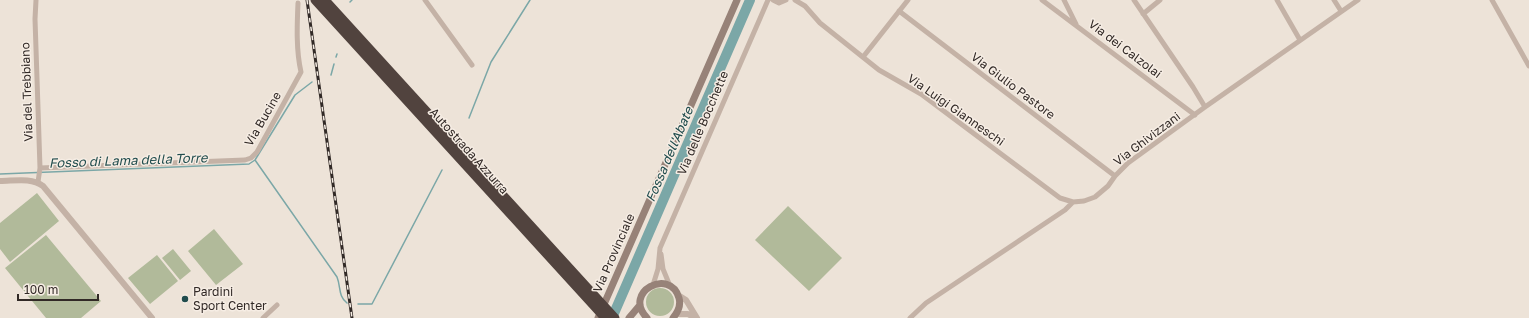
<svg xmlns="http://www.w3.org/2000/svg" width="1529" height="318" font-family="'Golos Text',sans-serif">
	<rect width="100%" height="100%" fill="#ede3d8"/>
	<path fill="#b1ba9a" d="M37,193L59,221L10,262L0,249V223Z
		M788,206L842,258L809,291L755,240Z
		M214,229L243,264L216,285L188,251Z
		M46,235L101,301L81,318H46L5,268Z
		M173,249L191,271L180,280L162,258Z
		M157,255L178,281L150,304L128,278Z
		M646 302a14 14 0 1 1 28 0a14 14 0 1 1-28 0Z"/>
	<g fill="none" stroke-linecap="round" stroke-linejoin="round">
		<path stroke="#7ba7a7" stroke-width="1.5" d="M350,2L352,0
			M336,57L337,54
			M331,75L334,64
			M469,118L491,62L530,0
			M255,160L337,277C341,287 338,296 347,303
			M0,174L249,164L255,160L295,95L312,82
			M358,304H372L442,170"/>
		<path stroke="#7ba7a7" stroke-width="10" d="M612,318L750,0"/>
		<path stroke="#c4b2a6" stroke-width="5" d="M36,0L35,19L40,168L38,182
			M425,0L472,65
			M773,0L779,3L786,0
			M795,0L805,6L820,23L879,70L921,94L1060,198L1073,202
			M1042,0L1195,115
			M1064,0L1076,24
			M1134,0L1193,87L1205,107
			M1277,0L1300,40
			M1334,0L1341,11
			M1492,0L1529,66
			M899,11L1115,176
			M1143,14L1160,0
			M863,57L908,0
			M40,168L245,160L251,158L257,152L301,72C296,50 297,26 298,3
			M661,254L663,269L670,286
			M653,285L658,269L660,248L768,0
			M263,318L277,305
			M910,318L926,303L1065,210L1073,202L1084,201L1095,197L1108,186L1115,176L1128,163L1205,107L1358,0"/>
		<path stroke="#c4b2a6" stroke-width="6" d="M0,181C14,181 31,177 43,186L152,318
			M678,295L686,300L697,318
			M676,314H688L695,318"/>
		<path stroke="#978278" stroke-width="7" d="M598,318L737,0
			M629,318L640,305
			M647,318C622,292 670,267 679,298C681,305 678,312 673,318"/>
		<path stroke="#51433e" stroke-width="9" d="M315,0L605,318
			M325,0L615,318"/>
		<g stroke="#312926" stroke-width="3">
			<path id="rail" d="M307,0L352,318"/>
		</g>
		<use href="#rail" stroke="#f6ede4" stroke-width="1.5" stroke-dasharray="4.5" stroke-linecap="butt"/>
	</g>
	<circle fill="#204c4d" stroke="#f6ede4" stroke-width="1.5" cx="185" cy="299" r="4"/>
	<g text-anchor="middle" stroke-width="3" stroke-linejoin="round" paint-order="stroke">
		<g font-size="12" fill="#312926" stroke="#f6ede4">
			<text transform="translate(1125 49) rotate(37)" y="4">Via dei Calzolai</text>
			<text transform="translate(1013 86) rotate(37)" y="4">Via Giulio Pastore</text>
			<text transform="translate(27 92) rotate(-92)" y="4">Via del Trebbiano</text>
			<text transform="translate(956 110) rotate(35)" y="4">Via Luigi Gianneschi</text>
			<text transform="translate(263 119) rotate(-60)" y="4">Via Bucine</text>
			<text transform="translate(703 123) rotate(-67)" y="4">Via delle Bocchette</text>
			<text transform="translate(1147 139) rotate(-37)" y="4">Via Ghivizzani</text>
			<text transform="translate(469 151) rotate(48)" y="4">Autostrada Azzurra</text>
			<text transform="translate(614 253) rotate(-66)" y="4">Via Provinciale</text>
		</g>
		<g font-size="12" fill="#312926" stroke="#f6ede4" text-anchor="start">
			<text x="193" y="296">Pardini<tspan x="193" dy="14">Sport Center</tspan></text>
		</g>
		<g font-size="13" font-style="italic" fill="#204c4d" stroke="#f6ede4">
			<text transform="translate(669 154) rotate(-67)" y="5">Fossa dell'Abate</text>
			<text transform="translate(128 160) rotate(-2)" y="5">Fosso di Lama della Torre</text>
		</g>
	</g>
	<path d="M18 294v6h80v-6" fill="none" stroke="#312926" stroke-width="2"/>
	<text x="24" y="294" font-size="12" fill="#312926" stroke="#f6ede4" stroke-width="3" paint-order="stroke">100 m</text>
</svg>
